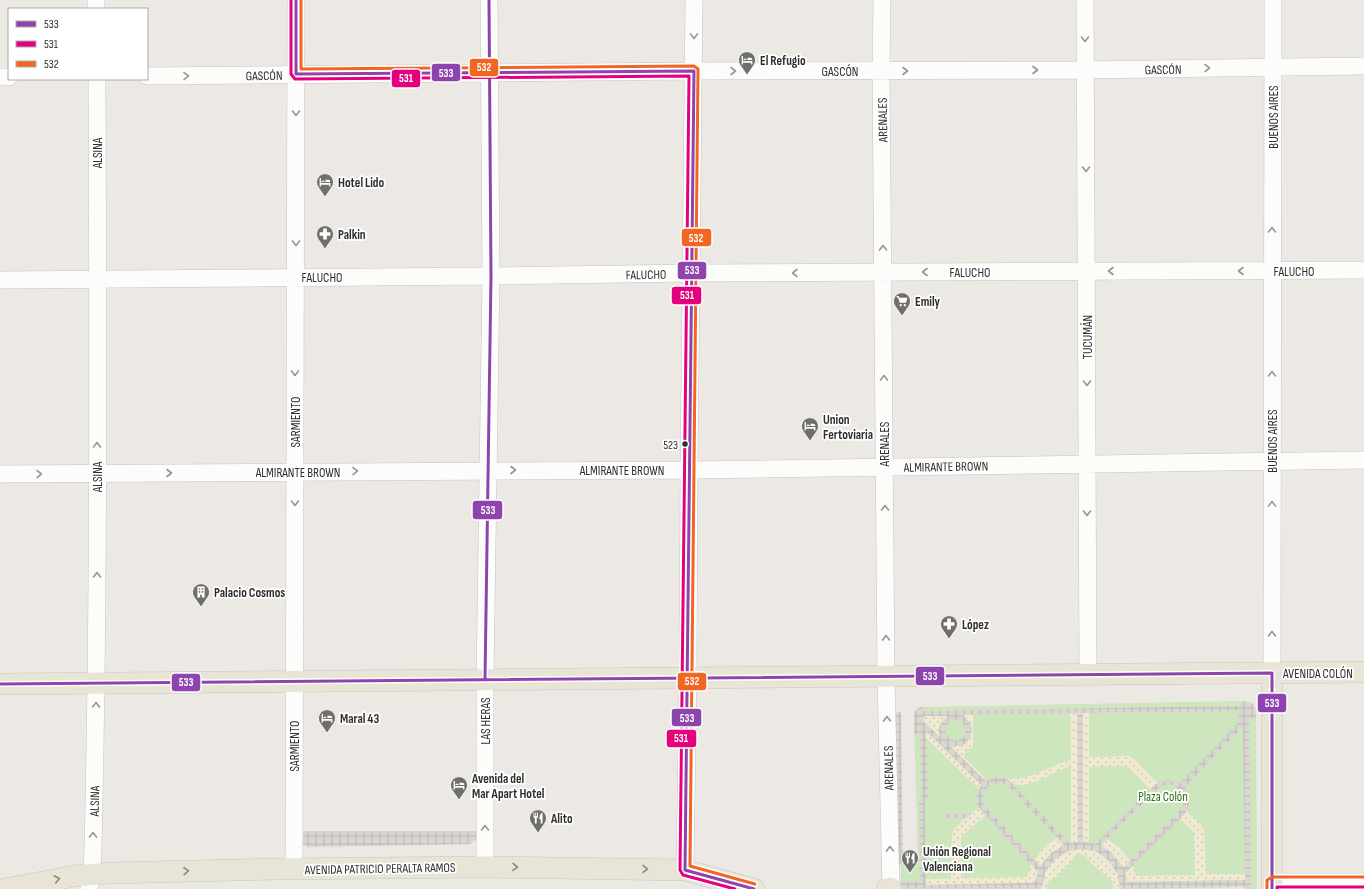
<svg xmlns="http://www.w3.org/2000/svg" width="1364" height="889" font-family="'Sofia Sans Condensed',sans-serif">
	<defs>
		<pattern id="sand-dots" width="8" height="8" patternUnits="userSpaceOnUse"><rect width="8" height="8" fill="#f0ead3"/><path d="M2 2h.1M6 6h.1" fill="none" stroke="#cec9b5" stroke-width="1.8" stroke-linecap="round"/></pattern>
		<pattern id="plaza-grid" width="8" height="8" patternUnits="userSpaceOnUse"><rect width="8" height="8" fill="#dad6d2"/><path d="M0 4h8M4 0v8" fill="none" stroke="#bbb8b5"/></pattern>
	</defs>
	<rect width="100%" height="100%" fill="#ece8e4"/>
	<path fill="#cee6be" d="M1242,701C1249,702 1254,703 1256,711L1257,889H901V865L918,864L914,719C914,713 916,708 923,707Z"/>
	<path fill="url(#sand-dots)" d="M1077,713L1078,842L1071,843V766C1054,771 1033,787 1016,785C1012,784 1009,780 1005,778C1034,781 1046,766 1071,760L1070,714Z
		M1083,713H1089V757L1129,756L1134,759L1158,783L1150,789L1129,768L1124,766L1089,767V842H1083Z
		M961,715H973V747L967,750L964,757L987,780L986,782L949,745L967,742C975,732 972,721 961,715Z
		M923,716H949L939,730L941,738L923,721Z
		M926,731L982,786L979,789L927,739L926,740Z
		M979,807L985,816L964,834L961,838V878L1027,877L1031,865L1038,872L1035,883L926,885V879L951,878L952,833L957,826Z
		M1187,811L1202,825L1204,830L1206,874H1245V880L1127,882L1125,874L1133,866L1136,876L1195,875L1194,832L1180,819Z
		M1057,838L1064,845L1047,857L1040,866L1034,860L1046,846Z
		M1107,839L1120,848L1130,861L1123,868C1118,858 1110,851 1100,846Z
		M1080,849C1103,849 1120,866 1120,889H1114L1112,881L1090,862L1086,856L1080,854L1074,856L1071,862L1056,877L1053,878L1048,882L1047,889H1042C1042,867 1058,850 1080,849Z
		M1245,887V889L1127,888Z"/>
	<path fill="url(#plaza-grid)" fill-rule="evenodd" d="M1242,701L1249,702L1253,704L1256,711V718H1249L1251,889H1245V887L1120,889L1118,875L1109,861L1096,851L1080,849L1068,851L1054,860L1045,873L1042,889H901V865L898,863L896,714L897,712H900L901,714L903,865H901L902,882L920,881L919,803L922,796L920,732L914,735V719L915,712L918,708L923,707V711L1239,706L1242,705ZM1238,711L1239,722L1180,783L1168,780L1157,783L1095,844L1083,842V713ZM1077,713L1078,842L1069,843L1011,782L1005,778L998,777L986,781L950,746H960L965,744L970,737L972,729L970,723L963,715ZM924,716H948L943,720L940,725L939,730L940,737L923,721ZM954,720L962,722L966,728L964,737L957,741L949,739L945,731L948,723ZM1243,726L1245,880L1127,882L1125,873L1185,814L1190,802L1188,794L1185,787ZM926,731L981,785L977,795V803L980,809L1038,872L1035,883L926,885L925,804L928,797ZM996,783L1005,784L1009,787L1064,845L1051,853L1040,866L984,805L982,800L984,791L991,784ZM1166,785H1173L1181,791L1183,796V806L1180,811L1123,868L1111,852L1100,845L1159,788Z
		M944,814H972L967,818H944Z
		M301,831H477V837L476,840L470,844L307,847L302,844Z"/>
	<g fill="none" stroke-linecap="round" stroke-linejoin="round">
		<g stroke="#c5c4c5" stroke-width="18">
			<path id="minor" d="M96,0V9
				M882,0L881,71L886,677L891,888
				M1085,0L1088,675
				M147,76L694,71L1086,70L1364,66
				M0,77H9
				M0,280L491,276L691,273L1364,270
				M0,474L689,470L1364,460
				M1272,673L1273,0
				M485,867V680L491,276L489,0
				M294,869L296,0
				M685,870L688,678L689,470L694,0
				M1272,882H1364
				M89,889L92,874L93,848C99,592 98,335 97,79"/>
		</g>
		<g stroke="#c6c5c4" stroke-width="22">
			<path id="major" d="M0,684L1364,672
				M5,889L75,876L109,873L276,869L485,867L685,870L754,889
				M887,889L891,888
				M1272,889V673"/>
		</g>
		<use href="#minor" stroke="#fcfcfb" stroke-width="17"/>
		<use href="#major" stroke="#e8e4d6" stroke-width="21"/>
		<g stroke="#fff" stroke-width="6">
			<path id="bus-1" d="M296,0V74L694,71L685,870L754,889
				M485,680L491,276L489,0
				M0,684L1272,673V889"/>
		</g>
		<g stroke="#fff" stroke-width="6">
			<path id="bus-2" d="M291,0V74L295,79L689,76L680,870L683,875L735,889
				M1277,889V887H1364"/>
		</g>
		<g stroke="#fff" stroke-width="6">
			<path id="bus-3" d="M301,0V69L694,66L698,69L690,866L755,884
				M1267,889V880L1272,877H1364"/>
		</g>
		<use href="#bus-1" stroke="#8e44ad" stroke-width="3"/>
		<use href="#bus-2" stroke="#e5007d" stroke-width="3"/>
		<use href="#bus-3" stroke="#f26522" stroke-width="3"/>
	</g>
	<defs><path id="oneway-chevron" d="M-2-3.5L2.5 0L-2 3.5" fill="none" stroke-width="1.6" stroke-linecap="round" stroke-linejoin="round"/></defs>
	<g stroke="#959594">
		<use href="#oneway-chevron" transform="translate(694 36) rotate(90)"/>
		<use href="#oneway-chevron" transform="translate(1085 39) rotate(90)"/>
		<use href="#oneway-chevron" transform="translate(1207 68) rotate(-1)"/>
		<use href="#oneway-chevron" transform="translate(1035 70)"/>
		<use href="#oneway-chevron" transform="translate(733 71)"/>
		<use href="#oneway-chevron" transform="translate(905 71)"/>
		<use href="#oneway-chevron" transform="translate(186 76) rotate(-1)"/>
		<use href="#oneway-chevron" transform="translate(296 113) rotate(90)"/>
		<use href="#oneway-chevron" transform="translate(1086 169) rotate(90)"/>
		<use href="#oneway-chevron" transform="translate(1272 230) rotate(-90)"/>
		<use href="#oneway-chevron" transform="translate(296 243) rotate(90)"/>
		<use href="#oneway-chevron" transform="translate(883 248) rotate(-91)"/>
		<use href="#oneway-chevron" transform="translate(1111 271) rotate(180)"/>
		<use href="#oneway-chevron" transform="translate(1241 271) rotate(180)"/>
		<use href="#oneway-chevron" transform="translate(925 272) rotate(180)"/>
		<use href="#oneway-chevron" transform="translate(795 273) rotate(180)"/>
		<use href="#oneway-chevron" transform="translate(295 373) rotate(90)"/>
		<use href="#oneway-chevron" transform="translate(1272 374) rotate(-90)"/>
		<use href="#oneway-chevron" transform="translate(884 378) rotate(-90)"/>
		<use href="#oneway-chevron" transform="translate(1087 383) rotate(90)"/>
		<use href="#oneway-chevron" transform="translate(97 445) rotate(-90)"/>
		<use href="#oneway-chevron" transform="translate(513 470)"/>
		<use href="#oneway-chevron" transform="translate(355 471) rotate(-1)"/>
		<use href="#oneway-chevron" transform="translate(169 473)"/>
		<use href="#oneway-chevron" transform="translate(39 474) rotate(-1)"/>
		<use href="#oneway-chevron" transform="translate(295 503) rotate(90)"/>
		<use href="#oneway-chevron" transform="translate(1272 504) rotate(-90)"/>
		<use href="#oneway-chevron" transform="translate(885 508) rotate(-91)"/>
		<use href="#oneway-chevron" transform="translate(1087 513) rotate(90)"/>
		<use href="#oneway-chevron" transform="translate(97 575) rotate(-90)"/>
		<use href="#oneway-chevron" transform="translate(1272 634) rotate(-90)"/>
		<use href="#oneway-chevron" transform="translate(886 638) rotate(-91)"/>
		<use href="#oneway-chevron" transform="translate(96 705) rotate(-89)"/>
		<use href="#oneway-chevron" transform="translate(887 719) rotate(-91)"/>
		<use href="#oneway-chevron" transform="translate(485 828) rotate(-90)"/>
		<use href="#oneway-chevron" transform="translate(93 835) rotate(-89)"/>
		<use href="#oneway-chevron" transform="translate(890 849) rotate(-91)"/>
	</g>
	<g stroke="#8b8982">
		<use href="#oneway-chevron" transform="translate(515 867) rotate(1)"/>
		<use href="#oneway-chevron" transform="translate(645 869) rotate(1)"/>
		<use href="#oneway-chevron" transform="translate(186 871) rotate(-1)"/>
		<use href="#oneway-chevron" transform="translate(57 879) rotate(-11)"/>
	</g>
	<defs>
		<g id="hotel-pin" transform="scale(0.9)"><path d="M0 17L-7.5 6A9.5 9.5 0 1 1 7.5 6Z" fill="#706f6e" stroke="#fff"/><path d="M-6-4.5h1.5V1H6V5H4.5V3h-9V5H-6ZM-4 0a1.8 1.8 0 1 1 3.6 0ZM.5 0V-2.5h3Q6-2.5 6 0Z" fill="#fff"/></g>
		<g id="pharmacy-pin" transform="scale(0.9)"><path d="M0 17L-7.5 6A9.5 9.5 0 1 1 7.5 6Z" fill="#706f6e" stroke="#fff"/><path d="M-2-6h4v4h4v4h-4v4h-4v-4h-4v-4h4Z" fill="#fff"/></g>
		<g id="supermarket-pin" transform="scale(0.9)"><path d="M0 17L-7.5 6A9.5 9.5 0 1 1 7.5 6Z" fill="#706f6e" stroke="#fff"/><path d="M-6-5.5h2.5l.6 2H6L4.5 2H-2.5L-4.4-4H-6ZM-1.5 3.2a1.3 1.3 0 1 0 .1 0ZM3 3.2a1.3 1.3 0 1 0 .1 0Z" fill="#fff"/></g>
		<g id="building-pin" transform="scale(0.9)"><path d="M0 17L-7.5 6A9.5 9.5 0 1 1 7.5 6Z" fill="#706f6e" stroke="#fff"/><path d="M-4-6H4V6H1V3H-1V6H-4ZM-2.5-4.3h1.7v1.8h-1.7ZM.8-4.3h1.7v1.8H.8ZM-2.5-1h1.7V.8h-1.7ZM.8-1h1.7V.8H.8Z" fill="#fff"/></g>
		<g id="restaurant-pin" transform="scale(0.9)"><path d="M0 17L-7.5 6A9.5 9.5 0 1 1 7.5 6Z" fill="#706f6e" stroke="#fff"/><path d="M-5-6h1v4h1v-4h1v4h1v-4h1v5L-1.5 .5V6h-2V.5L-5-1ZM5-6V6H3V1.5H1.5Q1.5-4 5-6Z" fill="#fff"/></g>
	</defs>
	<g fill-rule="evenodd">
		<use href="#hotel-pin" x="747" y="60"/>
		<use href="#hotel-pin" x="325" y="182"/>
		<use href="#pharmacy-pin" x="325" y="234"/>
		<use href="#supermarket-pin" x="902" y="301"/>
		<use href="#hotel-pin" x="810" y="426"/>
		<use href="#building-pin" x="201" y="592"/>
		<use href="#pharmacy-pin" x="949" y="624"/>
		<use href="#hotel-pin" x="327" y="718"/>
		<use href="#hotel-pin" x="459" y="785"/>
		<use href="#restaurant-pin" x="538" y="818"/>
		<use href="#restaurant-pin" x="910" y="858"/>
	</g>
	<circle fill="#2e2e2e" stroke="#fff" stroke-width="1.5" cx="685" cy="444" r="3.5"/>
	<g text-anchor="middle" stroke-width="3.5" stroke-linejoin="round" paint-order="stroke">
		<g font-size="12" fill="#2e2e2e" stroke="#fff" text-anchor="end">
			<text x="678" y="449">523</text>
		</g>
		<g font-size="13" font-weight="bold" fill="#2e2e2e" stroke="#fff" text-anchor="start">
			<text x="760" y="65">El Refugio</text>
			<text x="338" y="187">Hotel Lido</text>
			<text x="338" y="239">Palkin</text>
			<text x="915" y="306">Emily</text>
			<text x="823" y="424">Union<tspan x="823" dy="15">Fertoviaria</tspan></text>
			<text x="214" y="597">Palacio Cosmos</text>
			<text x="962" y="629">López</text>
			<text x="340" y="723">Maral 43</text>
			<text x="472" y="783">Avenida del<tspan x="472" dy="15">Mar Apart Hotel</tspan></text>
			<text x="551" y="823">Alito</text>
			<text x="923" y="856">Unión Regional<tspan x="923" dy="15">Valenciana</tspan></text>
		</g>
		<g font-size="13" fill="#2e2e2e" stroke="#fff">
			<text transform="translate(1163 69) rotate(-1)" y="5">GASCÓN</text>
			<text x="840" y="76">GASCÓN</text>
			<text transform="translate(264 75) rotate(-1)" y="5">GASCÓN</text>
			<text transform="translate(1273 117) rotate(-90)" y="5">BUENOS AIRES</text>
			<text transform="translate(882 120) rotate(-91)" y="5">ARENALES</text>
			<text transform="translate(97 153) rotate(-90)" y="5">ALSINA</text>
			<text x="1294" y="276">FALUCHO</text>
			<text x="970" y="277">FALUCHO</text>
			<text transform="translate(646 274) rotate(-1)" y="5">FALUCHO</text>
			<text x="322" y="282">FALUCHO</text>
			<text transform="translate(1087 337) rotate(-90)" y="5">TUCUMÁN</text>
			<text transform="translate(295 422) rotate(-90)" y="5">SARMIENTO</text>
			<text transform="translate(1272 441) rotate(-90)" y="5">BUENOS AIRES</text>
			<text transform="translate(884 444) rotate(-90)" y="5">ARENALES</text>
			<text transform="translate(946 466) rotate(-1)" y="5">ALMIRANTE BROWN</text>
			<text x="622" y="475">ALMIRANTE BROWN</text>
			<text x="298" y="477">ALMIRANTE BROWN</text>
			<text transform="translate(97 477) rotate(-90)" y="5">ALSINA</text>
			<text x="1318" y="678">AVENIDA COLÓN</text>
			<text transform="translate(485 721) rotate(-90)" y="5">LAS HERAS</text>
			<text transform="translate(294 746) rotate(-90)" y="5">SARMIENTO</text>
			<text transform="translate(888 768) rotate(-91)" y="5">ARENALES</text>
			<text transform="translate(94 801) rotate(-89)" y="5">ALSINA</text>
			<text transform="translate(380 868) rotate(-1)" y="5">AVENIDA PATRICIO PERALTA RAMOS</text>
		</g>
		<g font-size="13" fill="#2c6e1b" stroke="#fff">
			<text x="1163" y="801">Plaza Colón</text>
		</g>
	</g>
	<g stroke="#fff" stroke-width="1.5">
		<rect x="469" y="58" width="30" height="19" rx="4" fill="#f26522"/>
		<rect x="431" y="63" width="30" height="19" rx="4" fill="#8e44ad"/>
		<rect x="391" y="69" width="30" height="19" rx="4" fill="#e5007d"/>
		<rect x="681" y="228" width="31" height="19" rx="4" fill="#f26522"/>
		<rect x="677" y="261" width="30" height="19" rx="4" fill="#8e44ad"/>
		<rect x="671" y="286" width="31" height="19" rx="4" fill="#e5007d"/>
		<rect x="472" y="500" width="31" height="20" rx="4" fill="#8e44ad"/>
		<rect x="915" y="666" width="30" height="20" rx="4" fill="#8e44ad"/>
		<rect x="677" y="672" width="30" height="19" rx="4" fill="#f26522"/>
		<rect x="171" y="673" width="30" height="19" rx="4" fill="#8e44ad"/>
		<rect x="1257" y="693" width="30" height="20" rx="4" fill="#8e44ad"/>
		<rect x="671" y="708" width="31" height="19" rx="4" fill="#8e44ad"/>
		<rect x="666" y="729" width="31" height="19" rx="4" fill="#e5007d"/>
	</g>
	<g font-size="11" text-anchor="middle" font-weight="bold" fill="#fff">
		<text x="484" y="71">532</text>
		<text x="446" y="77">533</text>
		<text x="406" y="82">531</text>
		<text x="696" y="242">532</text>
		<text x="692" y="274">533</text>
		<text x="687" y="299">531</text>
		<text x="488" y="514">533</text>
		<text x="930" y="680">533</text>
		<text x="692" y="685">532</text>
		<text x="186" y="686">533</text>
		<text x="1272" y="707">533</text>
		<text x="687" y="722">533</text>
		<text x="681" y="742">531</text>
	</g>
	<rect x="8" y="8" width="140" height="72" fill="#ffffff" stroke="#ababab"/>
	<rect x="16" y="21" width="20" height="6" fill="#8e44ad" stroke="#ababab"/>
	<text x="44" y="28" font-size="12" fill="#2e2e2e">533</text>
	<rect x="16" y="41" width="20" height="6" fill="#e5007d" stroke="#ababab"/>
	<text x="44" y="48" font-size="12" fill="#2e2e2e">531</text>
	<rect x="16" y="61" width="20" height="6" fill="#f26522" stroke="#ababab"/>
	<text x="44" y="68" font-size="12" fill="#2e2e2e">532</text>
</svg>
